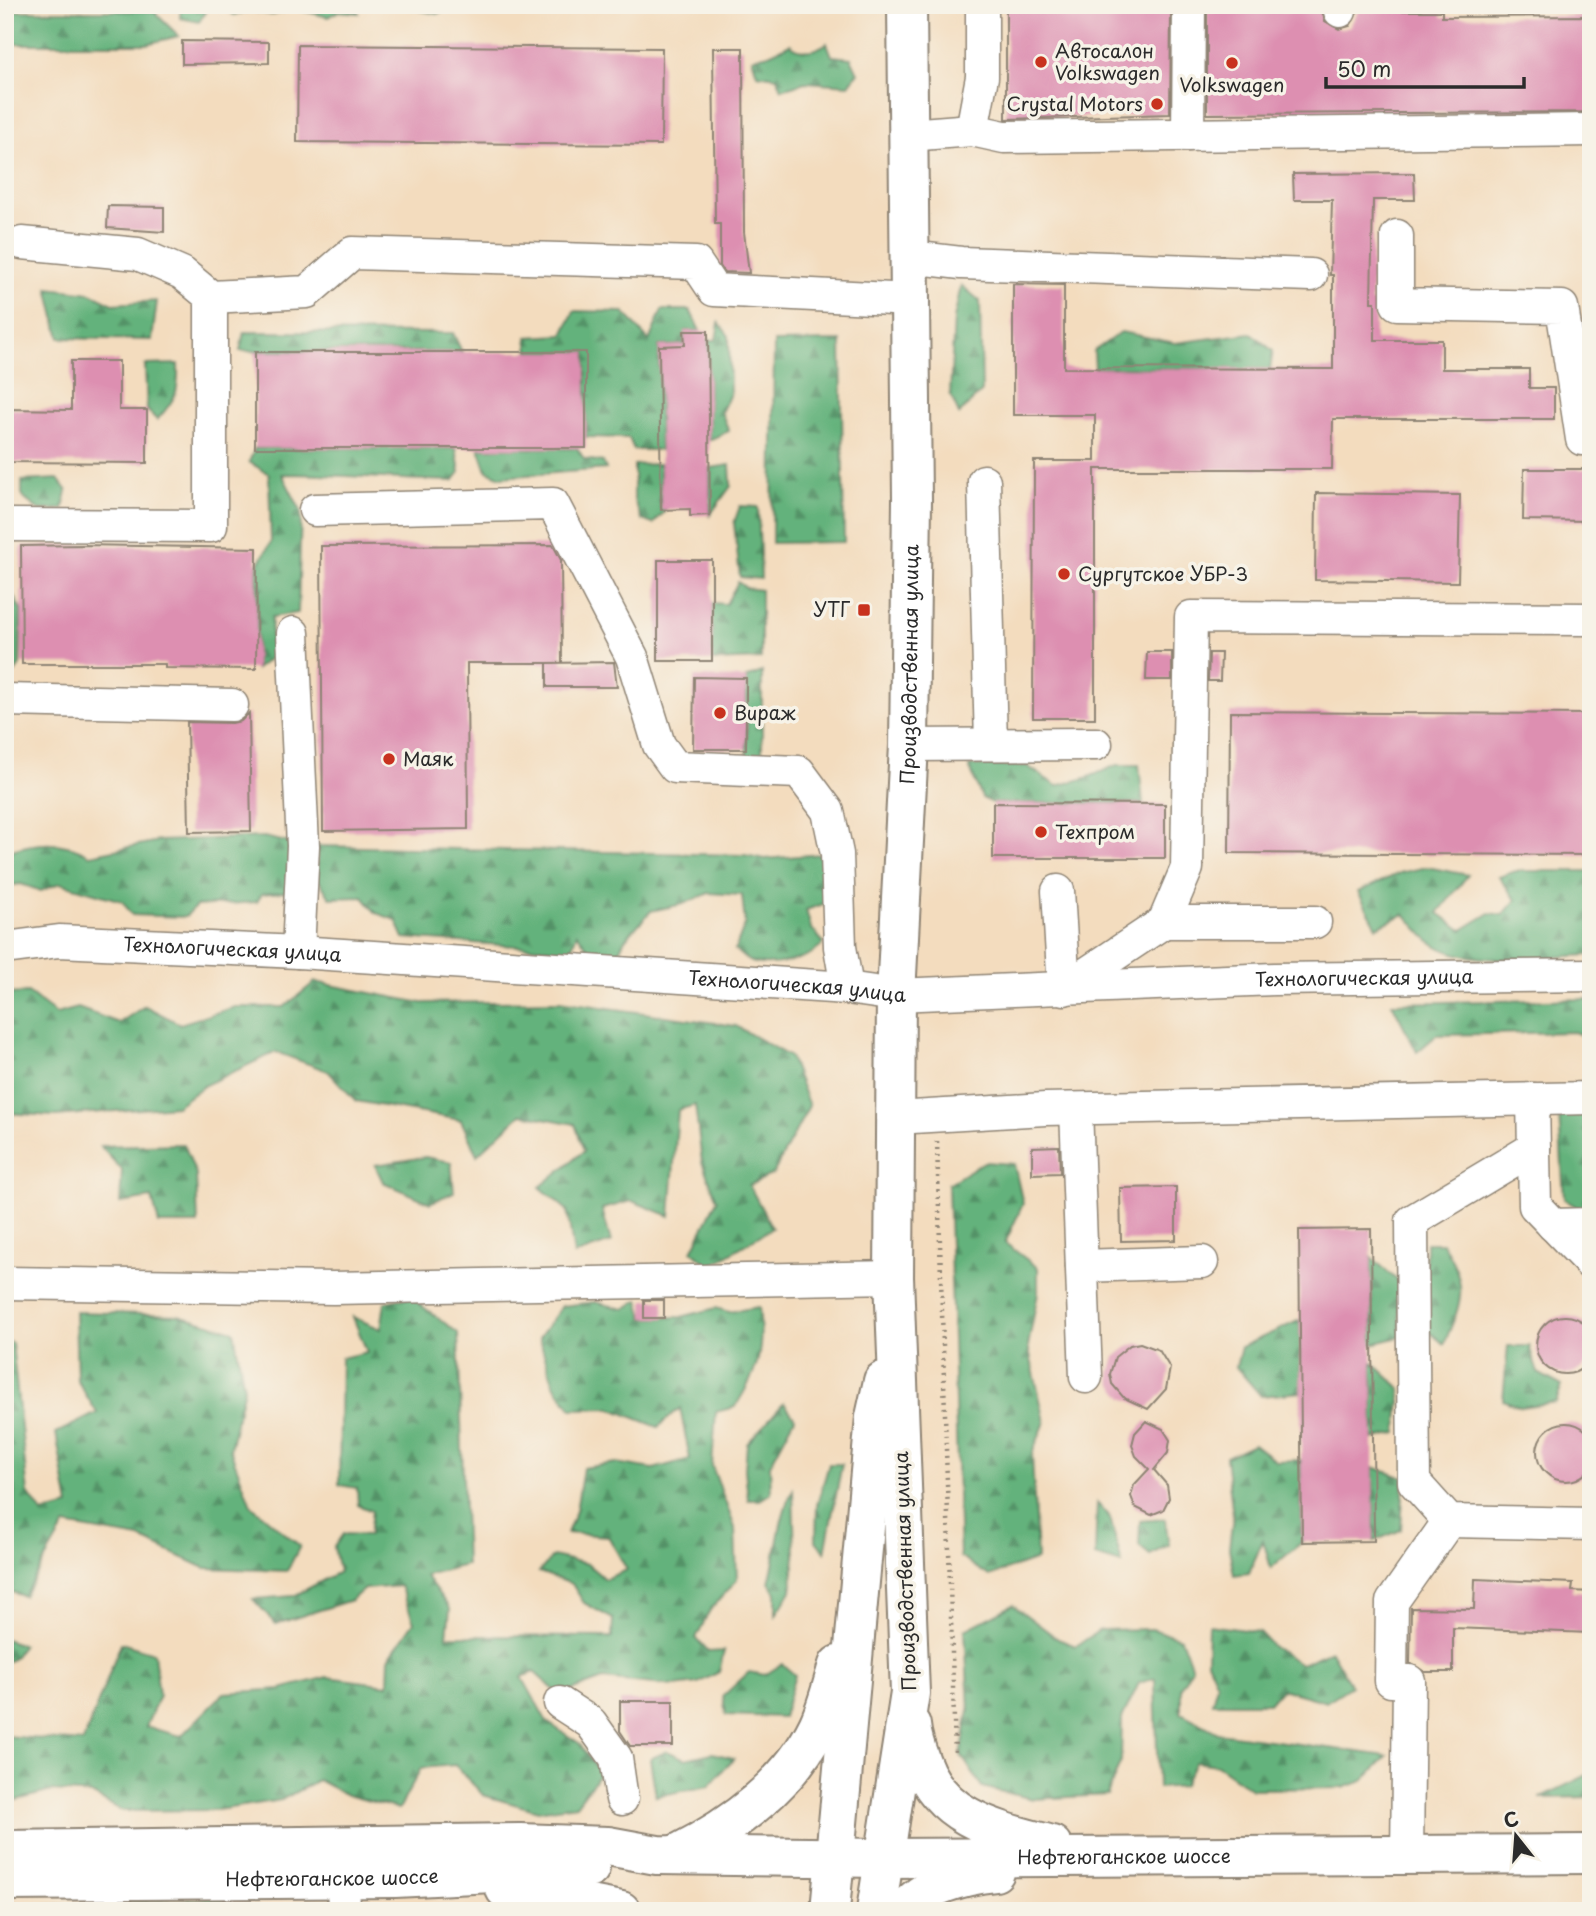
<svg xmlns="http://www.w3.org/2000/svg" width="1596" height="1916" font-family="'Playpen Sans',sans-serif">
	<defs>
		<pattern id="forest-firs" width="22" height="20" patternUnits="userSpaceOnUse" patternTransform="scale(1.75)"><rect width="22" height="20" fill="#64b27c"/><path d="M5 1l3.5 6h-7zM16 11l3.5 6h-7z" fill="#539166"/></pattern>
	</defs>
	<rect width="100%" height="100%" fill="#f7f3e8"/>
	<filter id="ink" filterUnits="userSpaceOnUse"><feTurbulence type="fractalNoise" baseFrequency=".0143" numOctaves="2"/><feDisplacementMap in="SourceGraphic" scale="14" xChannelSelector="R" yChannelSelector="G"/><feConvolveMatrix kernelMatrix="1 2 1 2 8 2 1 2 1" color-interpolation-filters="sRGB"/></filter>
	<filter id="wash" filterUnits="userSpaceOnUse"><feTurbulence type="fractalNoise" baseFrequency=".00686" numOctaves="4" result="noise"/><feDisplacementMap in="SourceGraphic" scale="28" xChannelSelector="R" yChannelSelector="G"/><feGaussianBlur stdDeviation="1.57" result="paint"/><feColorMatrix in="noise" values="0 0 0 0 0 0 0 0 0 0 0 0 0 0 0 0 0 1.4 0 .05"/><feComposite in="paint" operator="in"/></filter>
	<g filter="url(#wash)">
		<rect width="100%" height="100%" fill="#f3dcbe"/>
		<path fill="url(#forest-firs)" stroke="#486e54" stroke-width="2" d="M153,5H170L154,12L179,36L146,44H5V11H153Z
			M181,5H210L199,22L180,18Z
			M220,5H357L359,13L339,11L328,17L295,9L272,15L251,11L234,15Z
			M396,5H454L437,14Z
			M827,43L832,56L851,58L858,73L849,85L805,82L782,89L777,77L757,74L752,58L769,54L790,44C802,54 814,52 827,43Z
			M961,285L980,301L982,391L959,414L950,394L954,319Z
			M48,288L91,293L113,304L157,301L152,340L60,338Z
			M662,310H690L700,331H685V345L659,346L660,450H634L629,438L586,437V352H529L527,337L563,335L574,311L624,312L649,341Z
			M719,323L729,336L730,394L721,412L729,431L709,440L708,340H716Z
			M244,332L453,333L462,352L240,351Z
			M1121,332L1175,343L1251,333L1273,351L1270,369L1095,368L1094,351Z
			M841,341L844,542L772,543L774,342Z
			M178,364C179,393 176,399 157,420L147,410L145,365Z
			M255,448H456L460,472L453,481C396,480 339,474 282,474L301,511L298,613L272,617L270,658L256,669L257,567L271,542L269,474L249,462Z
			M479,448H577L584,459L603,462L606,469L501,477L487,471Z
			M660,464L661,509H667L653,524L642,520L634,500V465Z
			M730,465L731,486L710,515V468Z
			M58,479L67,491L63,509L39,510L22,497V481Z
			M740,506L758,507L761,579L740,577L734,523Z
			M5,580L21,610L20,665L10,679L5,670Z
			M738,582L746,588L761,590V659L712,661V603L726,604Z
			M762,672V762L747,764L746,678Z
			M1117,765H1139L1143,803H993L982,798L969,766H1027L1057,786L1089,777Z
			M264,837L291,843L290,891L262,894L257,902L196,906L185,917L132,915L122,901L60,883L41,891L21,884L5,886V852C35,842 62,839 90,855L158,841Z
			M317,846L745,855L765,859L820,854L829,902L806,910L811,928L824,943C811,960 770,969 749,961C744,959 739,953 735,950L745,924L742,895L709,893L683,904L651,911L625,939L618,953L590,952L577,933L571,950L404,938L396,920L376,913L363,897L330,898L318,879Z
			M1427,867L1468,875L1438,913L1462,930L1490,913L1503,915L1516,900L1499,877L1516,871H1591V955C1549,956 1465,969 1431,942C1421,934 1413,923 1405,914L1377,927L1358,892L1400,873Z
			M315,982L422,1003L559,1001L736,1026L790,1057L809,1106L773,1174L749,1185L772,1228L710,1266L692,1251L717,1200L702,1162L695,1105L678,1110L670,1216L632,1201L602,1209L611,1242L574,1255L567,1210L540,1187L584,1151L575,1124L521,1114L477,1155L461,1120L356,1101L328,1071L276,1052L205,1085L176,1106L56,1116L5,1113V994L28,993L56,1014L78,1008L119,1023L145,1006L180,1024L235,1007H284Z
			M1591,999V1039L1574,1032L1437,1035L1417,1052L1392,1003Z
			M1591,1113V1214H1588L1564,1199L1559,1114Z
			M184,1144L196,1175L198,1224H159L152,1198L120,1203L122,1170L100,1146Z
			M425,1157L451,1162L454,1192L430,1203L383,1182L375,1165Z
			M984,1162L1014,1164L1023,1204L1005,1243L1038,1268V1293L1028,1346L1045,1422L1032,1454L1037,1559L989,1576L960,1557L948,1184Z
			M1426,1243H1442C1469,1286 1463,1299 1444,1344L1426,1329Z
			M1371,1257L1398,1281L1400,1337L1372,1344Z
			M410,1297L458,1333L466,1565L425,1575L450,1609L447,1636L612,1637L613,1619L584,1603L572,1584L539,1572L553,1556L587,1564L605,1579L627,1570L608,1536L567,1533L576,1511L583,1468L616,1463L653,1469L690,1459L680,1408L658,1427L610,1408L572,1409L554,1385L539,1338L562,1306L595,1302L624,1309L639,1300L644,1318L681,1317L716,1308L729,1312L759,1307C764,1351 759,1370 735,1407L716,1412L712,1466L735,1528L737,1580L710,1610L696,1638L708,1652L724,1651L719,1672L698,1683L674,1686L603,1679L560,1695L534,1672L522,1677L547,1722L579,1743L600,1773L576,1805L538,1811L483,1795L455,1765L421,1768L399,1809L347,1795L318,1780L281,1800L217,1810L123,1811L91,1794L52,1791L5,1803V1736L83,1742L121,1643L154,1653L159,1695L146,1727L181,1736L224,1693L281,1689L327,1677L388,1685L389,1658L414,1622L400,1586L364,1589L351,1600L276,1624L253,1599L294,1596L339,1572L334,1547L343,1534L369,1535L372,1511L358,1505L357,1488L339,1485L341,1358L367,1352L353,1317L381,1329L385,1302Z
			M75,1312L178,1315L234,1331L244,1388L230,1449L251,1505L300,1546L287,1571L205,1568L140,1538L65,1525L24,1596L5,1590V1524L13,1523L14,1486L5,1487V1341L12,1343L28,1493L42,1513L69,1506L56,1433L97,1413L77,1380Z
			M1300,1320L1301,1392L1261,1396L1236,1367L1241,1347Z
			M1508,1346H1529L1538,1373L1562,1386L1556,1402L1520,1407L1503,1400Z
			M1372,1362L1401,1389L1397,1433L1373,1439Z
			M784,1403L795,1418L770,1465L771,1493L760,1500H748L745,1469L747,1444Z
			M1254,1444L1276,1461L1301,1460L1302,1542L1271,1568L1263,1540L1249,1573L1234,1575L1229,1548L1233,1516L1226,1457Z
			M829,1464H842L825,1552L816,1541L817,1505Z
			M1373,1467L1404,1478L1401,1530L1374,1541Z
			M793,1490L795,1556L791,1591L776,1615V1593L769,1582C778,1552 778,1517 793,1490Z
			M1097,1503L1110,1518L1122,1564L1095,1556Z
			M1165,1519L1169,1545L1150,1555L1139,1546L1140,1521Z
			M1013,1605L1058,1639L1076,1646L1100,1630L1152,1629L1181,1638L1192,1668L1181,1687V1713L1218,1733L1387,1756L1363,1781L1343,1788L1252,1789L1217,1765L1195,1762L1183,1786L1158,1788L1155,1678L1139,1683L1122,1718L1121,1761L1107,1795L1033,1799L982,1787L961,1755L969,1710L965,1630Z
			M1208,1625L1259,1632L1273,1647L1301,1664L1331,1651L1351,1686L1326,1702L1281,1689L1269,1703H1212L1217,1684L1207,1661Z
			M5,1639L23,1645L13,1659L5,1662Z
			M782,1664L795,1675L783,1717L726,1715L723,1696L749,1672L765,1675Z
			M667,1751L685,1759L712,1753L734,1758L709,1786L656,1796L650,1759Z
			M1591,1773V1797L1540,1798Z
			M223,1898L226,1911H5V1903L37,1906Z"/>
		<g id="blocks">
			<path fill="#dd8fb1" d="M1006,5H1130V11H1171L1170,114L1006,119Z
				M1207,11H1322L1325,21L1339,29L1350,26L1358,11H1442V17L1591,16V112L1207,114Z
				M182,41L269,42V63L182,64Z
				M298,45L662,48L661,145L297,142Z
				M713,48H743L744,232L749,273L724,272L720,266V224H715Z
				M1414,173L1415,200H1373L1371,302H1375V340H1442V369H1529V388H1554V419H1333L1332,469H1095V718H1033L1034,461H1095V415H1013V284L1064,285V368L1333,369V275H1330L1332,200H1294L1293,174Z
				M108,206L164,207V232L107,228Z
				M684,331H708L710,515L690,516V509L661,510L659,346L685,345Z
				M255,352H586V448H255Z
				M71,361H119V410H147V463L5,462V409L71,410Z
				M1524,469H1591V521L1523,520Z
				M1316,493L1460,495L1458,582L1315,580Z
				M82,545L257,548L256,669L165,668V664H22L21,546Z
				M553,545L561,560L562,663H467L468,829L323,831L321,546Z
				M658,560H712V661H658Z
				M1147,652H1172V680H1146Z
				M1209,653H1221L1220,681H1208Z
				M614,662L617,687H547V663Z
				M694,677L746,678V749H693Z
				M1230,712L1591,714V855L1229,853Z
				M249,713L251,831L189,832L187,722L232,723L241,721Z
				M993,803L1165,804V858H993Z
				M1059,1146L1060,1173L1032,1174V1147Z
				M1176,1187V1240L1121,1241L1120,1188Z
				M1371,1229L1374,1541L1302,1542L1299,1230Z
				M644,1300H664V1318H644Z
				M1536 1345a29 29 0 1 1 58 0a29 29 0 1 1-58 0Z
				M1140,1343L1159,1350L1170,1368L1166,1389L1148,1409L1124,1398L1112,1384L1110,1374L1115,1357L1130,1345Z
				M1146,1421L1163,1429L1170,1440L1168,1453L1154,1470L1167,1485L1169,1498L1163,1510L1151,1515L1135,1507L1131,1496L1134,1485L1149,1469L1136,1456L1132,1445L1135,1433Z
				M1537 1452a29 29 0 1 1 58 0a29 29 0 1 1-58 0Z
				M1475,1579L1573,1583L1572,1591L1591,1592V1633L1453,1628V1672H1425L1410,1663L1411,1608L1474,1609Z
				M620,1701H673V1746H630L620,1731Z"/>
		</g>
	</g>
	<g filter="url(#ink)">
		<use href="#blocks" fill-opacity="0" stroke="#8f8474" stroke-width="2"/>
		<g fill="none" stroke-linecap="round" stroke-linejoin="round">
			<g stroke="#8f8474" stroke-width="35">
				<g id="minor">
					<path d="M1340,5V11"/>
					<path d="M972,130L982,77V5"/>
					<path d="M908,135L972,130L1004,137L1591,130"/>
					<path d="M1188,135L1189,5"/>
					<path d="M1397,236V304L1562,307L1582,439L1591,438"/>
					<path d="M22,243L138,254L182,273L211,297L307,292L352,253L696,263L714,290L911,300"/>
					<path d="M910,257L961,263L1311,275"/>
					<path d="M984,481L991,744"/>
					<path d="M315,510L553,504L632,657L659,745L675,767L799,772L828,811L837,854L840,947L847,988"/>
					<path d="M5,525L211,526V297"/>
					<path d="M293,633L303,846L298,952"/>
					<path d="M5,700L232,705"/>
					<path d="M909,745L1096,744"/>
					<path d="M1058,891L1064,989"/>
					<path d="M1164,922H1315"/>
					<path id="s1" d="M5,948L59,941L298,952L847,988L896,995L1274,979L1591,975"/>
					<path d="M1065,988L1164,922L1187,868L1191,617L1591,619"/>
					<path d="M1533,1099L1535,1206L1591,1264"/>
					<path d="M1076,1109L1086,1377"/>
					<path d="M896,1118L1045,1109L1591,1098"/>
					<path d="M1534,1148L1412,1221L1414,1482L1449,1521L1591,1524"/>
					<path d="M1553,1225L1591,1224"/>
					<path d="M1082,1266L1202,1262"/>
					<path d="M5,1283L333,1288L894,1277"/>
					<path d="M560,1703L591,1723L616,1758L622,1799"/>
					<path d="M1407,1856L1409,1681H1391L1392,1602L1449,1521"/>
					<path d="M343,1878L344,1911"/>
				</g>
			</g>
			<g stroke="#8f8474" stroke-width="42">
				<g id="major">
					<path d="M911,1725C912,1738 916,1749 921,1762C942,1820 997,1830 1052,1845"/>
					<path id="s2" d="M5,1850L520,1843L608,1846L657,1855L882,1858L1591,1854"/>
					<path d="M677,1854C733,1826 790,1784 818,1726C827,1707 832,1685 838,1665"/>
					<path id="s3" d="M5,1881L395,1878L590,1868"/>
					<path d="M505,1889L621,1911"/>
					<path d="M830,1911L875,1417L883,1381"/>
					<path id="s4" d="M876,1911L910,1693L894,1277L896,995L909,745L912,499L907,5"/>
					<path d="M905,1911C922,1885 966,1875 995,1872"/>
				</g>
			</g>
			<path stroke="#8f8474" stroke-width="4.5" stroke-dasharray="2 5" stroke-linecap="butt" d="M937,1141L955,1755
				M1183,1911H1347"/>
			<use href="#minor" stroke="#fff" stroke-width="32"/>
			<use href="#major" stroke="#fff" stroke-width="38"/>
		</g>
	</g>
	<g fill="#c8321e" stroke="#f7f3e8" stroke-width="2.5">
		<circle cx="1041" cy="62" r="7"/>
		<circle cx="1232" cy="63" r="7"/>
		<circle cx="1157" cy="104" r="7"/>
		<circle cx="1064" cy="574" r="7"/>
		<rect x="857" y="603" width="14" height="14" rx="3.5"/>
		<circle cx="720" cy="713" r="7"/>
		<circle cx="389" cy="759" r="7"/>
		<circle cx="1041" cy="832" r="7"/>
	</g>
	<g text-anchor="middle" stroke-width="7" stroke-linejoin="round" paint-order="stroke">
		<g font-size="19" fill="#2b2b2b" stroke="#f7f3e8" text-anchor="start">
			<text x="1055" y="58">Автосалон<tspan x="1055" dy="22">Volkswagen</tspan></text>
			<text x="1232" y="92" text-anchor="middle">Volkswagen</text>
			<text x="1143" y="111" text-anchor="end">Crystal Motors</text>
			<text x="1078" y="581">Сургутское УБР-3</text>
			<text x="850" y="617" text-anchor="end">УТГ</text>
			<text x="734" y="720">Вираж</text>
			<text x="403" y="766">Маяк</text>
			<text x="1055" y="839">Техпром</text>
		</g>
		<g font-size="19" fill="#2b2b2b" stroke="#f7f3e8">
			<text dy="7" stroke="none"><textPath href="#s4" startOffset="1250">Производственная улица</textPath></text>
			<text dy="7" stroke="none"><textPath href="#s1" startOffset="228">Технологическая улица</textPath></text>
			<text dy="7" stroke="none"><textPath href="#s1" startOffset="1362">Технологическая улица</textPath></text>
			<text dy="7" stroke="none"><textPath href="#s1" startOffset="794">Технологическая улица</textPath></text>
			<text transform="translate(905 1571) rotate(-92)" y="7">Производственная улица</text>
			<text dy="7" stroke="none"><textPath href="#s2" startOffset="1120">Нефтеюганское шоссе</textPath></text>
			<text dy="7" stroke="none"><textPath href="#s3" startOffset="327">Нефтеюганское шоссе</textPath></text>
		</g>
	</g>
	<rect width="1596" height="1916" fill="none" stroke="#f7f3e8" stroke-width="28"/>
	<g transform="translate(1516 1836) rotate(343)" stroke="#f7f3e8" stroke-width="5" paint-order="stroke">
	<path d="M0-5L12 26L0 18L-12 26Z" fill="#2b2b2b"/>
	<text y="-10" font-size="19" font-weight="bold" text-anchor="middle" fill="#2b2b2b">С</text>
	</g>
	<path d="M1326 77v10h198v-10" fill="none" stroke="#2b2b2b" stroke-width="3.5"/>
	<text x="1337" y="77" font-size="21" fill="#2b2b2b" stroke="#f7f3e8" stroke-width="5" paint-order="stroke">50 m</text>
</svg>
